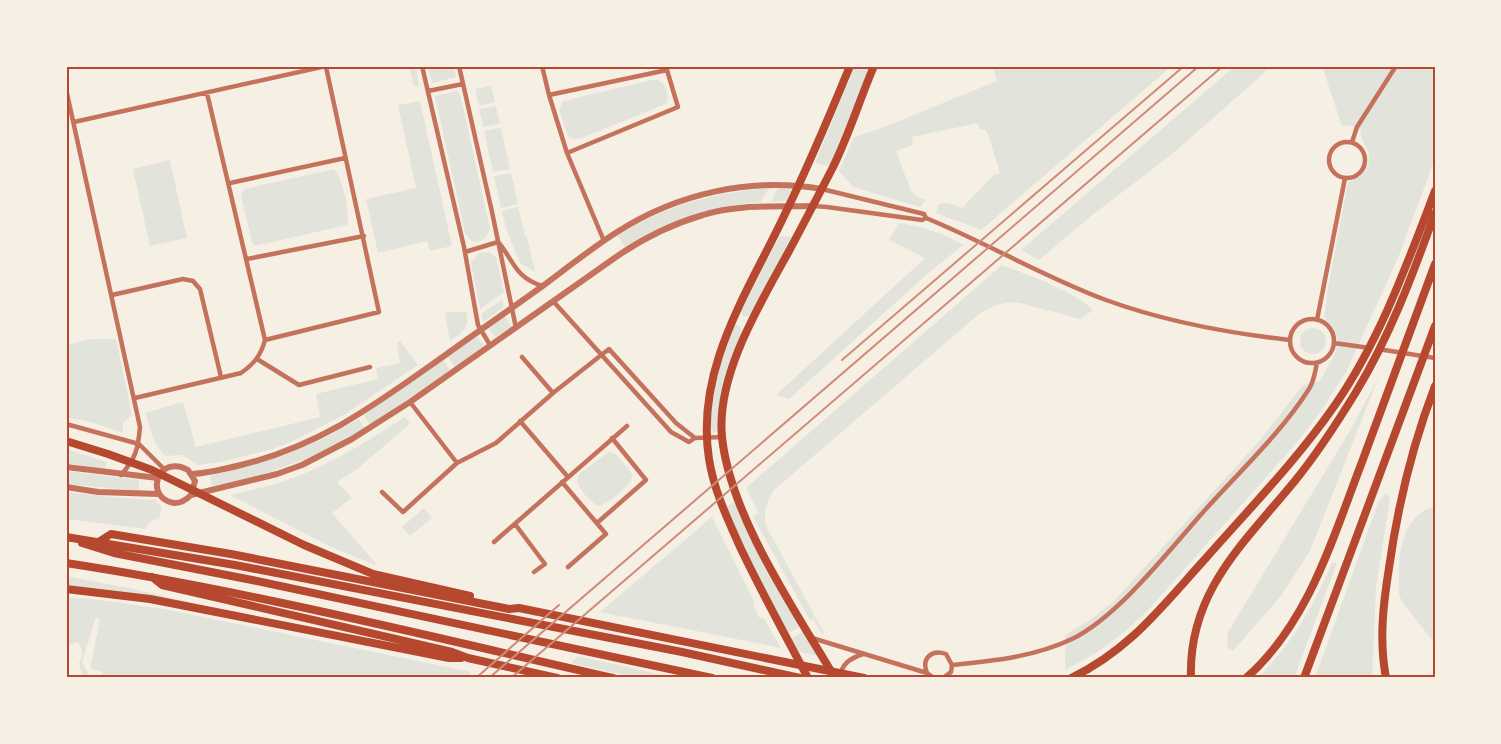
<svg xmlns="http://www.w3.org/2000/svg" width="1501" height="744" font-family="Barlow,sans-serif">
	<rect width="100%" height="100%" fill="#f6efe4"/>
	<path fill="#e2e4dc" d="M409,66H416L419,86L416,87L413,84Z
		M428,66H454L456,77L432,83Z
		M855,66H871L829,166L815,163Z
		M993,66H1172L981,230L936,213L938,205C947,201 953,205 962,208L994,175L1000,173L988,134L985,129L980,130L978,123L912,137L913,145L896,151L911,191L916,196L925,200L922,206L920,207L853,187L839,171L854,137L879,129L997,81Z
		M1235,66H1272L1171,155L1091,216L1039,260L1021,250Z
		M1322,66H1435V159L1398,258L1346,372L1324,407L1299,440L1150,608C1123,635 1100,653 1066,669C1063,656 1068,647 1065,635L1090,620L1114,601L1261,439L1303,385L1320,381C1333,356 1349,341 1324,317L1328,288L1348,182C1362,176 1374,166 1367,149C1364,142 1360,138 1361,130L1348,125L1342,126Z
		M652,80H658C667,85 670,95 666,104L582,138L574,139L568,136L559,110L563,101Z
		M491,86L495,102L479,106L475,89Z
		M457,91L461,98L490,229L486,237C478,244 470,243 465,233L435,96Z
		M420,101L452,246L430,251L427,241L378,253L366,199L416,188L398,105Z
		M496,106L500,124L483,127L479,109Z
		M501,128L510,169L493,172L484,131Z
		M170,160L187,238L150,246L133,169Z
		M334,169C342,175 351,216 347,225L259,245L255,246L252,243L241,195L244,189Z
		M511,173L518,204L501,208L494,176Z
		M769,188L761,202C712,207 666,220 625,247L617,235C664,207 713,192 769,188Z
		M778,188L791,189L787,201L771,202Z
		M518,207L525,236L527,237L535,272L520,263L506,228L502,211Z
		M899,223C922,227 943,232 963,245L925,276L789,399L776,395L925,258L889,240Z
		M780,236L791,237L751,315L746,317L743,316L740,308Z
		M489,252L496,257L504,292L480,309L471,262L479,253Z
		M1002,265C1028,275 1073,291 1092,309V311L1080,319L1020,303C1004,301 993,306 979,314L774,490C766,503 763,511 766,526L824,633L822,634L813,619L810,620L753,517L759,513L746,488Z
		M503,299V308L483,322L481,314Z
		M449,312H466C471,327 461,334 450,341L445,313Z
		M505,316L512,327L495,337L489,329V327Z
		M736,325L740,326L742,333L729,368L721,429L714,433L709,428L717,372L733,327Z
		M1300 341a13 13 0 1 1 26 0a13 13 0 1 1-26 0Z
		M477,336L484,346L455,367L447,356Z
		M90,339H116L132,415L123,423V433L95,423L66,417V345Z
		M400,341L418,365L345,414L297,439L273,449L221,462L198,465L182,455L166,456C152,444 151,429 145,413L183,402L196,447L320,417L316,394L378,379L376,368L400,363L397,343Z
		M443,360L450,370L370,425L364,415Z
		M1379,376L1310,551L1281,596L1233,651L1227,647L1228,632L1351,429Z
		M405,417L410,424L356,470L337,482L352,498L332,513L378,566L335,549L230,495C251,490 273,486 293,478C333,463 369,440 405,417Z
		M359,419L365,429C311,460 272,474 212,486L210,476L283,456L325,438Z
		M66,449L107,462L105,469L66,463Z
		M609,452C617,453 619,458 623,463C626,466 631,471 632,475C634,484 607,504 599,506C590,502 579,490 577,480L580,473Z
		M66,471L139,480V491L66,484Z
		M66,492L121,498L156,500L162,508L159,518L149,522L145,529L66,519Z
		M1386,493L1390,499L1376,587L1372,678H1315L1378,503Z
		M735,501L801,626L787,634L756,574L725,508Z
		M1435,506V646C1428,631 1404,608 1400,597C1398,592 1399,584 1399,579C1398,551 1404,514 1435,506Z
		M424,508L432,518L410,536L402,527Z
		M712,517L755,603L753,604L760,619L763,617L781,648L600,612Z
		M1332,563H1337L1294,678H1258C1294,640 1311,611 1332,563Z
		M66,576L134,589L230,612L66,587Z
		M66,597L101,600L164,609L472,672L465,678H102L103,672L90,669L100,619L96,617L82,662L91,678H83L79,663L83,653L78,642L70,645L66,636Z
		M804,631L818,656L799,652L791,639Z
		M578,656L676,678H637L571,663Z"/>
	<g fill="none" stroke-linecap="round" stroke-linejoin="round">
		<path stroke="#c5725c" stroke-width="4.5" d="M422,66L464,247L478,325L490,345
			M459,66L492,212L516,328
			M542,66L549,95L567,153L604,241
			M66,89L140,427C138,449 136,458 121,475
			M428,91L463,84
			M549,95L667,70L678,107L567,153
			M74,122L326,66
			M1329 160a18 18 0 1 1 36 0a18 18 0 1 1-36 0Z
			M1352,142L1357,127L1396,66
			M230,183L345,158
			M822,189L924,214L926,218C987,243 1044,277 1106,300C1166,322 1227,333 1290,340
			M813,206L827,207L922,220L926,218
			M499,243C515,263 515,277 542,286
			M465,252L498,242
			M247,259L364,236
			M112,295L183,279L193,281L200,289L221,377
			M553,301L671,432L689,442L695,438L722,437
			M1290 341a22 22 0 1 1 44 0a22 22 0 1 1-44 0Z
			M1317,320L1345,178
			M265,340L379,312L326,67
			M1334,343L1370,348
			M1378,349L1435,358
			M522,357L553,393
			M257,359L299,385L370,367
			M135,398L241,373C254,364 261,355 265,340L207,93
			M410,402L457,463L496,443L553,393L609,349L676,423L695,438
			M520,421L568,477
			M66,424L139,444L164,469
			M562,482L606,534L568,567
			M382,492L403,512L457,463
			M597,523L646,480L612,438
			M515,524L545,564L534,572
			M494,542L627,426
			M812,638L927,673
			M952,665C993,661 1034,657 1072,639C1119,616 1170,549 1205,510C1240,471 1281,433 1309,389C1314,381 1315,372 1317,363
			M841,678C840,664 851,658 863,654
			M934,678L927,673C921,658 932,649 946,654L952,665L951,672L943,678"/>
		<path stroke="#c5725c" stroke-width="6" d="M66,467L158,478
			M192,474C209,473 225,469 241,465C322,445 376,404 444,356C477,332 511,309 544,285C568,267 592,248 617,232C678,193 751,177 822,189
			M66,487L98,492L159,494
			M191,495L195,481L188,470C160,454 144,493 170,502C178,505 185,501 191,495L277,474L302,465L352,439L410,402L616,257C642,239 672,224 703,215C737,204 777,207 813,206"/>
		<path stroke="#b5482f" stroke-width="8" d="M808,678C785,635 762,593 741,549C728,520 714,491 709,459C695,369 747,294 784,216C808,167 829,117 850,66
			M835,678C795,610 730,516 722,437C716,375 760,304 789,251C803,225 817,198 831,171C848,138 859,101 874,66"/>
		<path stroke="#b5482f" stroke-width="8" d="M66,441L108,454L152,470L304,545L373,574L470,596
			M66,537L235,565L682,652L800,678
			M100,541L111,534L231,554L509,609L519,608L864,678
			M82,543L114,553L252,580L712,678
			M66,563C250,591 432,637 613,678
			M152,577L162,585L452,652L468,658L557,678
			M66,589L150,599L449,658H461
			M1071,678C1130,650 1163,605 1206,558C1250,508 1297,460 1335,405C1380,340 1407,264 1435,191
			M1191,678C1188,592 1244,543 1294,482C1317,454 1337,423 1356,392C1390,336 1413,274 1435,213
			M1246,678C1309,623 1333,537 1362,462C1386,396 1410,330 1435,264
			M1304,678L1435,326
			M1386,678C1379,641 1383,605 1389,568C1398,504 1412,446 1435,386"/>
		<path stroke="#cf8b77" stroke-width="2" d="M842,360L1184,66
			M476,678L559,605
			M489,678L1199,66
			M511,678L1223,66"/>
	</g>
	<rect width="1501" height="744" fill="none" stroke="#f6efe4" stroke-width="135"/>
	<rect x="68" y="68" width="1366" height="608" fill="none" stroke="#b5482f" stroke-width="2"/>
</svg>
